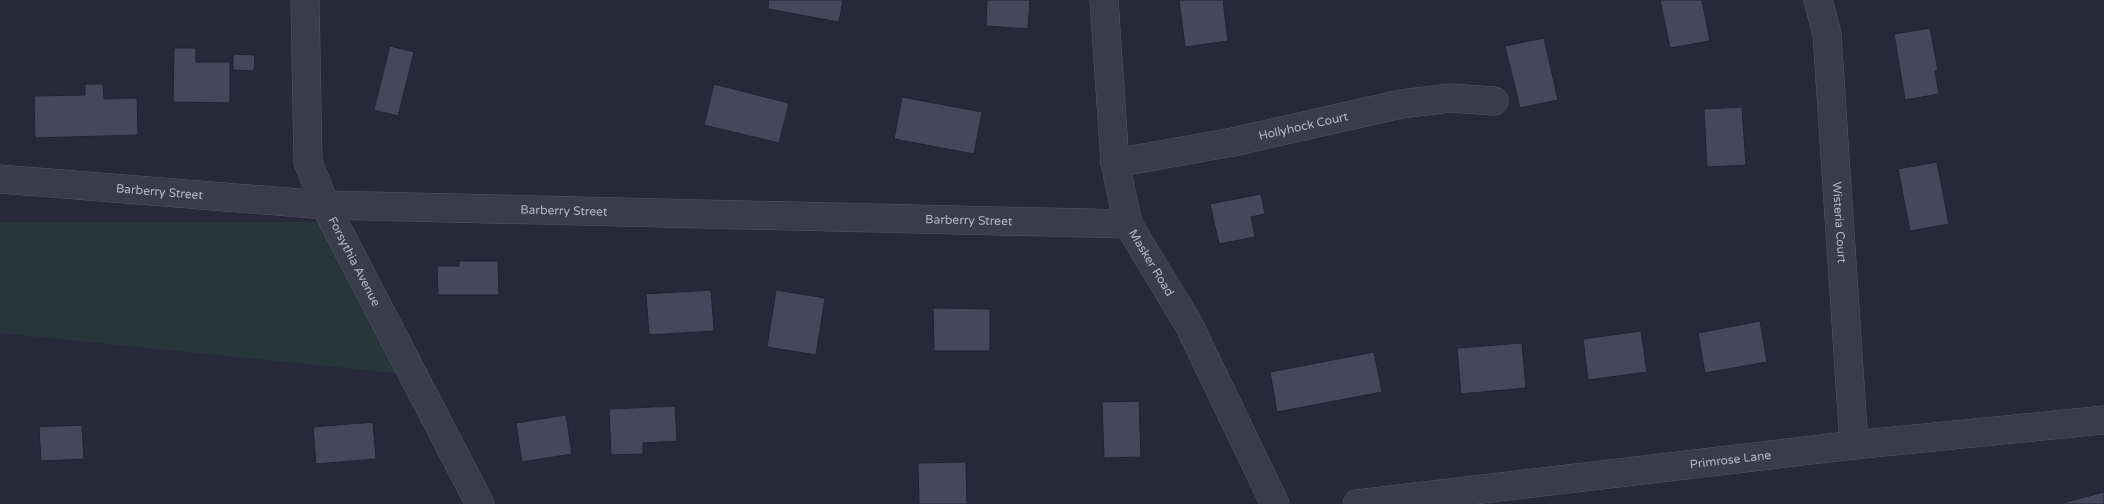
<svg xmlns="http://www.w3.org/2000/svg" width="2104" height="504" font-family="'Varela Round',sans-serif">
	<rect width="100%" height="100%" fill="#25293a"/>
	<path fill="#28363c" d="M0,222H337L424,376L0,333Z"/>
	<path fill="#44485c" stroke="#1f2332" d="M769,0H843L839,22L768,9Z
		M987,0H1030L1028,29L986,26Z
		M1179,0H1223L1228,41L1185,47Z
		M1660,0H1702L1710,41L1670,48Z
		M1930,28L1938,71H1935L1939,94L1905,100L1894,34Z
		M1544,38L1558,100L1520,108L1505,46Z
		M390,46L414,52L398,116L374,110Z
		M174,48H196V62H230V103L173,102Z
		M233,54L255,55L254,71L233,70Z
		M85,84H103L104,99L137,98L138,135L35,138L34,96L85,95Z
		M714,84L789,103L779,143L704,125Z
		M902,97L982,112L974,154L894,139Z
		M1742,107L1746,165L1707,167L1704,109Z
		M1937,162L1949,224L1910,231L1898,169Z
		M1261,194L1265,214L1251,217L1255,237L1219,244L1210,204Z
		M459,261H498L499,295H438L437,266H459Z
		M711,290L714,331L649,335L646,294Z
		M776,290L825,298L816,355L767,347Z
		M933,308L990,309V351H934Z
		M1760,321L1767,362L1705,373L1698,333Z
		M1641,331L1647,372L1588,380L1583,339Z
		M1522,343L1526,388L1461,394L1457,348Z
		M1374,352L1382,392L1277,412L1270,372Z
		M1139,401L1141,457L1104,458L1102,402Z
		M675,406L677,441L643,443V454L611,455L609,409Z
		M566,415L572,454L522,462L516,423Z
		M373,422L376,459L316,464L313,427Z
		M82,425L84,459L41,461L39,427Z
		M966,462L967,504H919L918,463Z
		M2104,492V504H2059Z"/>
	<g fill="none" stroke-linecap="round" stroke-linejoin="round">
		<g stroke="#535766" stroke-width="29">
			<g id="street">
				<path id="s1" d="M305,0L308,162L325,205L480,504"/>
				<path id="s2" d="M1104,0L1115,163L1128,224L1189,325L1275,504"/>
				<path id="s3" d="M1818,0L1827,34L1854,445"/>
				<path id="s4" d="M1115,163L1233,142L1401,104L1450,98L1494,101"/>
				<path id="s5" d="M0,179L325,205L1128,224"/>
				<path id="s6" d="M1357,504L1854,445L2104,420"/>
			</g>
		</g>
		<use href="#street" stroke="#383c4b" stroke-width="28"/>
	</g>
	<g text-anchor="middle" stroke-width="4" stroke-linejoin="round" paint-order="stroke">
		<g font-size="12" fill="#b4b7c6" stroke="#1d212f">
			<text dy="4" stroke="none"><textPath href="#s4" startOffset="192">Hollyhock Court</textPath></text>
			<text dy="4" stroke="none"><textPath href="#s5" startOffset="160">Barberry Street</textPath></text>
			<text dy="4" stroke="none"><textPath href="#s5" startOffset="565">Barberry Street</textPath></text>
			<text dy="4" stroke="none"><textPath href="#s5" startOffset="970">Barberry Street</textPath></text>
			<text dy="4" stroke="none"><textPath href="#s3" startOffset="224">Wisteria Court</textPath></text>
			<text dy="4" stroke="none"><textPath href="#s1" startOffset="272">Forsythia Avenue</textPath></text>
			<text dy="4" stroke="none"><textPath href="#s2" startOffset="271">Masker Road</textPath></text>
			<text dy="4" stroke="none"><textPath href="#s6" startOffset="376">Primrose Lane</textPath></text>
		</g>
	</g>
</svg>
